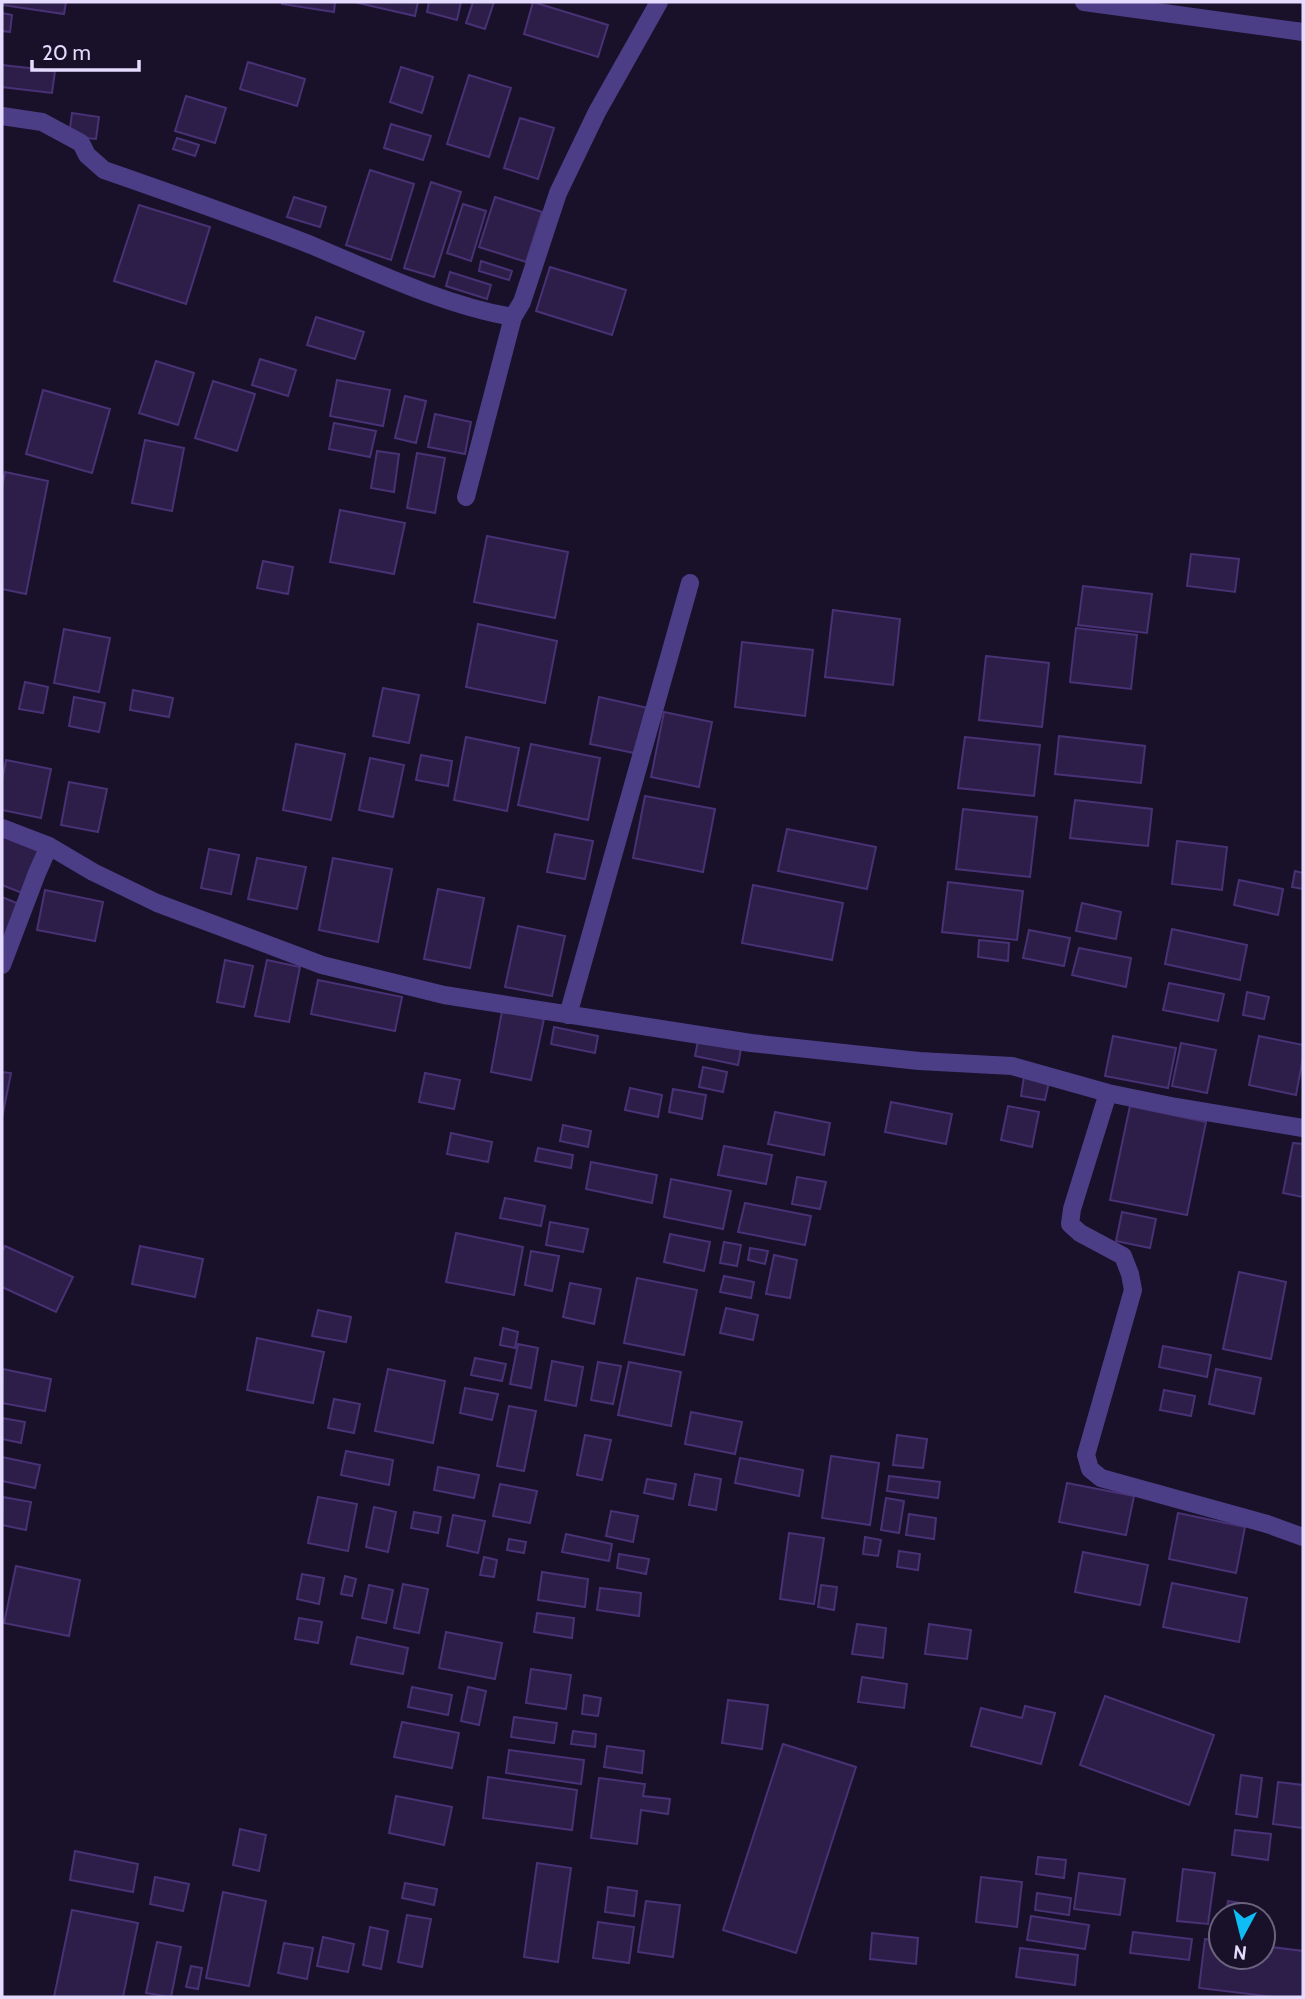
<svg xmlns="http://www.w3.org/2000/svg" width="1305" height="1999" font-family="Cabin,sans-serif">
	<rect width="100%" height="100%" fill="#191129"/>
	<path fill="#2d1e49" stroke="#483174" stroke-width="2" d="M2,2H66L64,14L2,5Z
		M282,2H335L334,12L282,4Z
		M354,2H418L415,16Z
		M429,2H461L457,20L427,12Z
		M473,2H494L485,29L466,23Z
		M533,2L608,25L598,57L524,34Z
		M2,13L12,15L10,32L2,31Z
		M248,62L305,79L297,106L240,89Z
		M2,65L55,71L52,93L2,87Z
		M401,67L433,77L422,113L390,102Z
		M469,75L511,88L489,157L447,144Z
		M186,96L226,108L215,143L175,131Z
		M72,113L99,117L96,139L69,136Z
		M520,118L554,128L538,179L504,168Z
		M391,124L431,136L423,160L384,148Z
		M177,138L199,145L195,156L173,149Z
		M370,170L414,184L391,260L346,245Z
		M431,182L461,192L434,277L404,268Z
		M294,197L326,207L320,227L287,217Z
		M495,197L542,212L526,262L479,247Z
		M463,204L486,211L471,261L447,253Z
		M139,205L210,227L186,304L114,281Z
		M481,261L512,271L509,280L479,271Z
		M550,267L626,290L612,335L536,311Z
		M450,272L491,285L487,299L446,286Z
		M316,317L364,332L355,359L307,345Z
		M260,359L296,370L288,396L252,385Z
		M156,361L194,373L178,425L139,413Z
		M337,380L390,390L383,426L330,416Z
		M213,381L255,394L237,451L195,438Z
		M43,390L110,409L92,473L26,454Z
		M405,396L426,401L416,443L395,438Z
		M435,414L471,422L465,454L428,447Z
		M334,423L376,431L370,457L329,449Z
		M145,440L184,448L172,511L132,503Z
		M377,451L399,454L394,492L371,488Z
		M417,453L445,458L435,513L407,508Z
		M5,472L48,481L26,594L2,589V489Z
		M340,510L405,523L394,574L330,562Z
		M487,536L568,552L555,618L474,602Z
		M1191,554L1239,559L1235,592L1187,586Z
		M263,561L293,567L288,594L257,588Z
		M1083,586L1152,594L1147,633L1078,625Z
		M833,610L900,619L893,685L825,677Z
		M478,624L557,641L545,703L466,687Z
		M1076,628L1137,635L1131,689L1070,682Z
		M64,629L110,638L99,692L54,683Z
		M742,642L813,650L805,716L735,707Z
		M986,656L1049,663L1042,727L979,720Z
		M25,682L48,687L43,713L19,709Z
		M383,688L419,695L409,743L373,736Z
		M133,690L173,698L169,717L130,710Z
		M74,697L105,703L99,732L69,726Z
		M599,697L648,708L639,754L590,744Z
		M664,712L712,722L699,787L651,777Z
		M1059,736L1145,746L1141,783L1055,774Z
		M466,737L519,748L507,811L454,800Z
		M965,737L1040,745L1034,796L958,788Z
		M296,744L345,754L331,820L283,810Z
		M531,744L600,758L588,820L518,805Z
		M421,755L452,761L448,786L416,780Z
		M370,758L404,765L393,817L359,810Z
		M6,760L51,769L41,818L2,810V781Z
		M69,782L107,789L98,832L61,825Z
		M645,796L715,809L703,872L633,858Z
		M1075,800L1152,809L1148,846L1070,838Z
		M963,809L1037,817L1030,877L956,869Z
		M787,829L876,847L867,889L778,871Z
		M555,834L593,841L585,879L547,872Z
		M2,836L43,853L27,895L2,885Z
		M1177,841L1227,847L1222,890L1172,884Z
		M209,849L239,855L231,894L201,888Z
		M257,858L306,867L297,909L248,899Z
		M333,858L392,869L378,942L319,930Z
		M1295,871L1303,873V889L1292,887Z
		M1239,880L1283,889L1278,915L1234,905Z
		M948,882L1023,891L1017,940L942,932Z
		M753,885L843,903L832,960L742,943Z
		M438,889L484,898L470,968L424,959Z
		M45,890L103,902L95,941L37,930Z
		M2,897L19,904L6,938L2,936Z
		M1082,903L1121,912L1116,939L1076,931Z
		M518,926L565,936L552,996L505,987Z
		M1172,929L1247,945L1240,980L1165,964Z
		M1029,930L1070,938L1064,966L1023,958Z
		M979,940L1009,943L1008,961L978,957Z
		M1079,948L1131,958L1126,987L1072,975Z
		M225,960L253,966L244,1007L217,1002Z
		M267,960L300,967L289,1022L255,1016Z
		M318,980L402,997L395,1031L311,1014Z
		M1169,983L1224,994L1218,1021L1163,1010Z
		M1247,992L1269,997L1264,1019L1243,1015Z
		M502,1011L544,1019L531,1080L491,1072Z
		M554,1027L598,1036L595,1053L551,1044Z
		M1113,1036L1176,1048L1168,1088L1105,1076Z
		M1259,1036L1303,1045V1058L1296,1095L1249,1085Z
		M698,1041L741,1049L738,1065L695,1056Z
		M1181,1043L1216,1050L1207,1093L1172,1086Z
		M703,1067L727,1072L723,1092L699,1087Z
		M2,1072L11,1073L2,1118Z
		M425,1073L460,1080L454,1109L419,1102Z
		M1024,1076L1049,1082L1045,1100L1021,1096Z
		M630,1088L662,1095L658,1117L625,1110Z
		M673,1089L706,1095L702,1119L669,1112Z
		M891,1102L952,1114L946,1144L885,1132Z
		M1008,1106L1039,1112L1032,1147L1001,1140Z
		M1130,1106L1206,1122L1187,1215L1110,1200Z
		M775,1112L830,1123L824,1155L768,1144Z
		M563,1125L591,1131L588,1147L560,1141Z
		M451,1133L492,1142L488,1162L447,1154Z
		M1293,1143L1303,1144V1197L1283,1193Z
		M724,1146L772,1155L766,1184L718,1175Z
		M538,1148L573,1155L571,1168L535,1161Z
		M591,1162L657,1175L652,1203L586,1189Z
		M797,1177L826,1182L820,1209L792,1204Z
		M671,1179L731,1191L723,1229L664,1217Z
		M505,1198L545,1206L541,1226L500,1218Z
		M745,1203L811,1216L805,1245L738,1232Z
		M1122,1212L1156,1219L1150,1248L1116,1241Z
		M550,1222L588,1229L583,1252L546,1245Z
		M456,1233L523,1247L514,1295L446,1282Z
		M670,1234L710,1242L704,1271L664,1262Z
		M724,1242L741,1245L737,1266L720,1263Z
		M5,1246L73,1277L56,1312L2,1287V1252Z
		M140,1246L203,1259L195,1297L132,1284Z
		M750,1248L768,1251L765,1264L748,1260Z
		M531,1251L559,1256L552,1291L525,1285Z
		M774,1255L797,1260L790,1298L766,1294Z
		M1239,1272L1286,1282L1271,1359L1223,1349Z
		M724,1276L754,1282L751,1298L720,1292Z
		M637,1278L697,1290L684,1355L624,1343Z
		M570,1283L601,1289L594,1324L563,1317Z
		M726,1308L758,1315L753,1340L720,1333Z
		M318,1310L351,1317L346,1342L312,1336Z
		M503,1328L518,1332L515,1348L500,1345Z
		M257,1338L324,1352L313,1403L247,1390Z
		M518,1344L538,1348L531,1388L510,1384Z
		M1163,1346L1211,1355L1207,1377L1159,1367Z
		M475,1358L506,1364L502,1381L471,1375Z
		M552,1361L583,1367L576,1406L545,1400Z
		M598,1362L621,1366L613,1404L591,1400Z
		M629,1362L681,1372L671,1426L618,1415Z
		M3,1369L51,1379L45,1411L2,1403Z
		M388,1369L445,1381L433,1443L375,1431Z
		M1216,1369L1261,1378L1254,1414L1209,1404Z
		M465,1388L498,1394L492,1420L460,1413Z
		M1164,1390L1195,1396L1191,1416L1160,1410Z
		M334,1399L360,1404L354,1433L328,1428Z
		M509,1406L536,1411L524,1471L497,1466Z
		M691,1412L742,1422L735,1454L685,1444Z
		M2,1418L25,1422L21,1443L2,1439Z
		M585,1435L611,1440L602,1480L577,1475Z
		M897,1435L927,1439L923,1468L893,1465Z
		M346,1451L393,1460L389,1485L341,1475Z
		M831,1456L879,1463L870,1525L822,1518Z
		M2,1457L40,1465L35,1488L2,1481Z
		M740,1458L803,1470L799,1496L735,1483Z
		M438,1467L479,1475L474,1498L434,1490Z
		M695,1474L721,1479L716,1510L689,1505Z
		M889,1476L940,1482L938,1498L887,1491Z
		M647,1479L676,1484L673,1499L644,1493Z
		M1067,1483L1134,1496L1126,1535L1059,1522Z
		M500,1484L537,1491L530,1523L493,1516Z
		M3,1497L31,1502L26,1530L2,1525Z
		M318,1497L357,1504L348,1551L308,1543Z
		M886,1498L904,1501L899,1533L881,1530Z
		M374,1507L396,1512L388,1552L366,1547Z
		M611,1511L638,1516L633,1542L606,1536Z
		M414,1512L441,1517L438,1533L411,1528Z
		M1178,1513L1245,1527L1236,1573L1169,1559Z
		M909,1514L936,1518L934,1539L906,1535Z
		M453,1515L485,1521L478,1553L447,1546Z
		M789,1533L824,1538L814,1604L780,1599Z
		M566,1534L612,1544L609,1561L562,1552Z
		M865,1537L881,1540L878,1556L863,1554Z
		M509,1539L526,1542L524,1553L507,1550Z
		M899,1551L920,1554L918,1570L897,1567Z
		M1083,1552L1148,1565L1140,1605L1075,1592Z
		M619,1554L649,1559L646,1574L617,1568Z
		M484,1557L497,1560L494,1577L480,1575Z
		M16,1566L80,1580L69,1636L4,1623Z
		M542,1572L588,1579L585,1607L538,1600Z
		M302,1574L324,1578L319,1604L297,1599Z
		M345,1576L356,1579L352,1596L341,1594Z
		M1172,1583L1247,1598L1239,1642L1163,1627Z
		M403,1584L428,1589L419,1633L394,1628Z
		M369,1585L393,1590L386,1623L362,1618Z
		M821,1585L837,1587L834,1610L818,1607Z
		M600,1588L641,1593L639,1616L597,1610Z
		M537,1613L574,1618L572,1638L534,1632Z
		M299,1618L322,1622L318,1643L295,1639Z
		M857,1624L886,1628L883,1658L852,1654Z
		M929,1624L971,1630L967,1659L925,1654Z
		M446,1632L502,1643L495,1679L439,1668Z
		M357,1637L408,1648L403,1674L351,1664Z
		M531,1669L571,1675L566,1709L526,1703Z
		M862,1677L907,1684L904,1708L858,1702Z
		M412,1687L452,1695L448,1715L408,1707Z
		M468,1687L486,1691L479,1725L461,1721Z
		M584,1695L601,1698L598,1716L582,1714Z
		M1105,1696L1214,1735L1189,1805L1080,1765Z
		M728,1700L768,1705L762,1749L722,1743Z
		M1025,1706L1055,1713L1041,1764L971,1746L981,1708L1022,1718Z
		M514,1717L557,1723L554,1743L511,1737Z
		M402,1722L459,1733L452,1768L394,1757Z
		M573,1731L596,1734L595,1747L571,1744Z
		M783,1744L856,1767L796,1953L723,1930Z
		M607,1746L644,1751L642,1773L604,1767Z
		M509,1750L584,1760L581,1784L506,1773Z
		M1241,1775L1262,1778L1257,1817L1236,1814Z
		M488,1777L577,1790L572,1830L483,1818Z
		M599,1778L645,1784L643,1796L670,1799L668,1814L641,1810L637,1844L591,1838Z
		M1278,1782L1303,1785V1828L1273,1824Z
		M396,1796L452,1807L444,1845L389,1833Z
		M240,1829L266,1835L259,1871L233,1865Z
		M1235,1830L1271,1834L1268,1860L1232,1855Z
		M75,1851L138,1864L133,1892L70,1880Z
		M1038,1857L1066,1860L1064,1878L1036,1874Z
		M537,1863L571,1868L558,1962L524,1957Z
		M1183,1869L1215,1873L1208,1924L1177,1921Z
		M1079,1873L1125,1879L1120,1915L1074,1909Z
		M155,1877L189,1884L183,1911L150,1904Z
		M981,1877L1022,1882L1017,1927L976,1922Z
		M405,1883L437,1889L434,1905L402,1898Z
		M608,1887L637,1891L634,1916L605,1912Z
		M223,1892L266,1901L249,1986L206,1978Z
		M1037,1893L1071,1898L1069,1915L1035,1910Z
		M646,1901L680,1905L673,1957L638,1952Z
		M1228,1901L1247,1904L1246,1915H1226Z
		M72,1910L138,1923L123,1997H54Z
		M407,1915L431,1919L422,1967L398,1962Z
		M1031,1916L1089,1925L1085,1949L1027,1940Z
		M598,1922L634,1927L629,1963L593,1958Z
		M370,1927L388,1931L381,1969L363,1965Z
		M1133,1932L1192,1939L1189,1960L1130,1953Z
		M872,1933L918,1938L916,1964L870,1959Z
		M323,1937L354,1944L348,1972L317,1966Z
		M1205,1939L1221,1941V1957H1263V1946L1303,1951V1997H1274L1199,1988Z
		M157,1942L181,1947L171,1997L146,1993Z
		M284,1943L313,1948L307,1979L278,1973Z
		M1020,1948L1078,1955L1075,1985L1016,1977Z
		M191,1966L202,1968L198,1989L186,1987Z"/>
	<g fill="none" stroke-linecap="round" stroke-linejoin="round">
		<path stroke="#4b3e86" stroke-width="18" d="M1084,2L1303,32
			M2,116L42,122L81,143L87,155L104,170C173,194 242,218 311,245C373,271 446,306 513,317L522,302L558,193L597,112L659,2
			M466,497L513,317
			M2,828L49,846L93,872L157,903L322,965L444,995L751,1043L919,1061L1012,1066L1108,1093L1176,1107L1303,1128
			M2,965L37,873L49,846
			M568,1015L690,583
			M1108,1093L1072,1209L1070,1224L1080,1233L1123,1256L1130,1274L1133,1290L1086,1455L1090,1469L1101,1478L1267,1524L1303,1537"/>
	</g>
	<rect width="1305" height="1999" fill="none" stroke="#e4dbfe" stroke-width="7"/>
	<g transform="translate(1242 1936) rotate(187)"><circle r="33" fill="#191129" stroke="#6a627e" stroke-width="2"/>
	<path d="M0-5L12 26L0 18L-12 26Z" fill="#0fbdf6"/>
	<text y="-10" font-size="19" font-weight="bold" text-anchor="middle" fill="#e4dbfe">N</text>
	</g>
	<path d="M32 60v10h107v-10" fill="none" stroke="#e4dbfe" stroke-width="3.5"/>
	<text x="42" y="60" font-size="21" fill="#e4dbfe" stroke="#191129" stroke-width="5" paint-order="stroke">20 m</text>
</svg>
